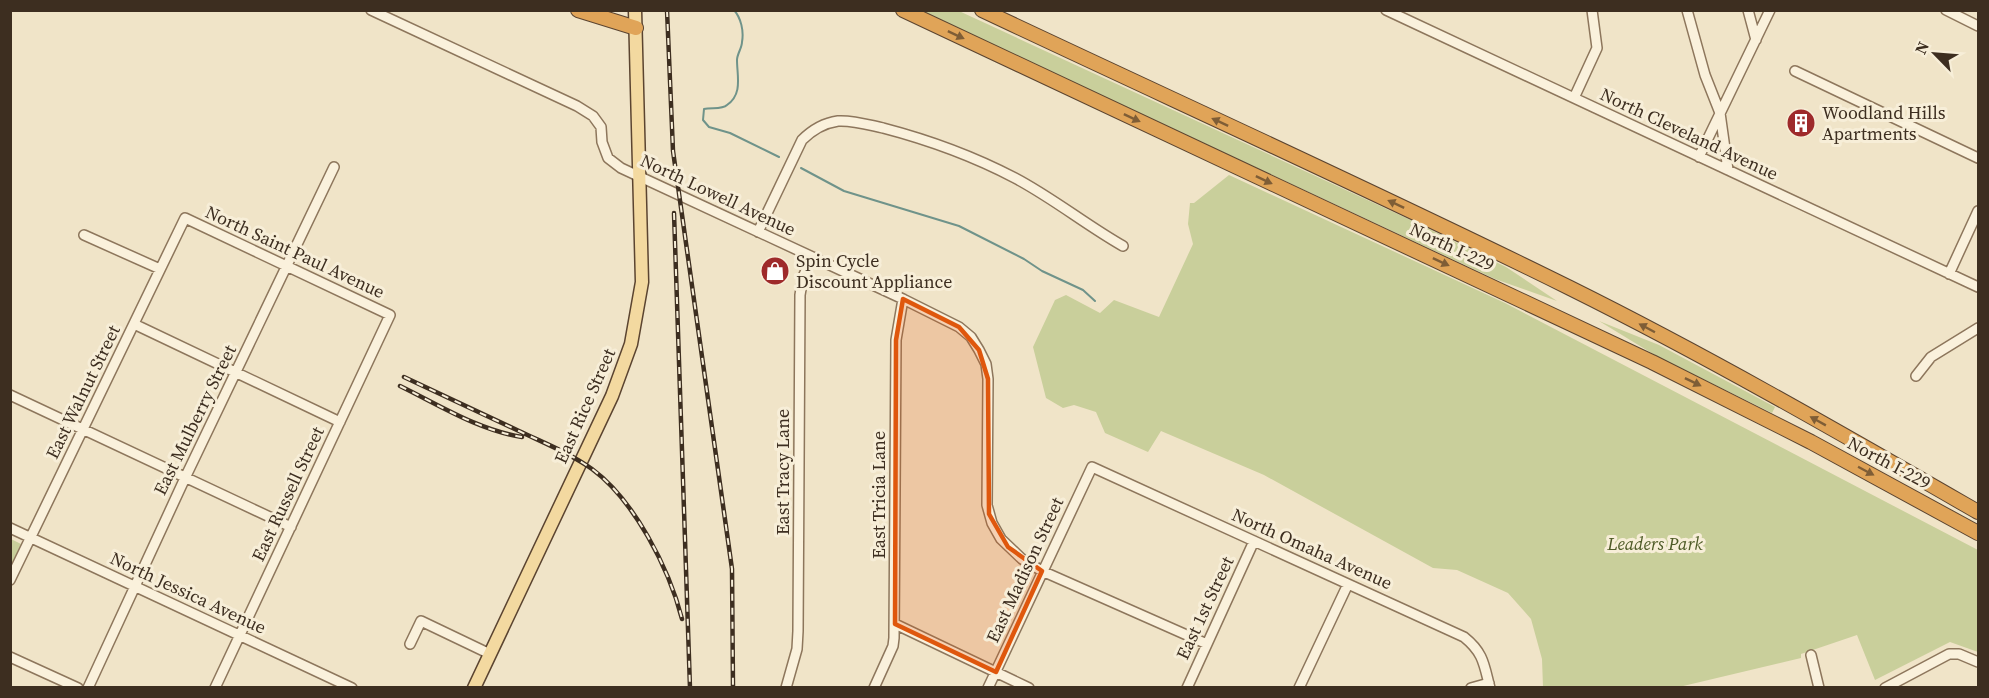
<svg xmlns="http://www.w3.org/2000/svg" width="1989" height="698" font-family="'Source Serif 4',serif">
	<rect width="100%" height="100%" fill="#f0e4c8"/>
	<path fill="#c9cf9b" d="M921,11H959L1415,222L1506,267L1557,301L1495,279Z
		M1229,175L1505,303L1978,550V652L1950,642L1875,680L1857,635L1801,654V658L1679,687H1543L1542,659L1531,619L1508,593L1457,570L1433,568L1264,475L1161,431L1148,452L1105,433L1096,412L1074,405L1063,408L1046,398L1033,347L1055,300L1066,295L1100,313L1114,300L1159,317L1193,244L1188,224L1190,203H1194Z
		M1599,321L1659,345L1775,407L1772,413L1658,357Z
		M11,539L21,544L11,566Z"/>
	<g fill="none" stroke-linecap="round" stroke-linejoin="round">
		<path stroke="#6f938a" stroke-width="2" d="M734,10C741,18 744,31 742,42C742,48 737,54 737,60C737,76 743,94 727,105C722,110 711,107 704,109L703,120L709,127L730,133L779,157
			M801,168L844,191L959,226L1024,259L1042,271L1083,290L1095,301"/>
		<g stroke="#8d765c" stroke-width="12">
			<path id="minor" d="M371,10L577,106L593,116L601,127L602,142L608,158L621,168L903,299L959,327L971,337L979,350L986,364L988,379L987,505L992,523L1001,539L1022,559L1042,571L1207,644
				M1386,10L1978,287
				M1687,10L1705,75L1720,113L1728,170
				M1748,10L1756,40
				M1946,10L1978,26
				M1795,71L1978,158
				M1574,98L1597,48L1592,10
				M1699,157L1770,10
				M758,232L802,140C812,130 824,123 838,121C853,120 869,125 883,128C929,140 973,156 1015,178C1053,198 1086,225 1123,246
				M84,235L160,269
				M1949,274L1978,211
				M134,324L340,422
				M1916,376L1931,357L1978,328
				M10,395L291,527
				M10,528L352,688
				M10,580L185,218L390,315L215,688
				M895,624L1029,688
				M410,644L421,621L490,654
				M1811,655L1819,688
				M10,657L78,688
				M88,688L185,478L334,167
				M786,688L797,649L798,631L800,295L803,277L812,257
				M874,688L893,646L894,638L896,340L903,299
				M988,688L1092,467L1464,637C1484,653 1484,665 1490,688
				M1187,688L1254,541
				M1299,688L1348,584
				M1471,688L1489,683
				M1885,688L1949,654H1959L1978,662"/>
		</g>
		<g stroke="#5b4430" stroke-width="15">
			<path id="major" d="M474,688L612,396L631,344L642,282L635,10"/>
		</g>
		<g stroke="#5b4430" stroke-width="16">
			<path id="highway" d="M578,10L636,28
				M903,10L1652,362L1811,442L1978,533
				M982,10C1179,103 1376,192 1570,288C1709,357 1844,435 1978,512"/>
		</g>
		<use href="#minor" stroke="#faf1dc" stroke-width="9"/>
		<use href="#major" stroke="#f3d9a0" stroke-width="12"/>
		<use href="#highway" stroke="#e0a458" stroke-width="14"/>
		<g stroke="#3d2e20" stroke-width="4.5">
			<path id="rail" d="M667,10L673,151L732,569L733,688
				M674,213L690,688
				M404,377C442,395 480,413 519,431C544,443 570,453 592,469C634,500 669,568 682,619
				M400,386C439,405 478,430 522,437"/>
		</g>
		<use href="#rail" stroke="#f7eed8" stroke-width="2" stroke-dasharray="7" stroke-linecap="butt"/>
	</g>
	<defs><path id="oneway-solid" d="M-6-.8H1V-3.2L6.5 0L1 3.2V.8H-6Z" transform="scale(1.5)"/></defs>
	<g fill="#7e5d36">
		<use href="#oneway-solid" transform="translate(956 35) rotate(25)"/>
		<use href="#oneway-solid" transform="translate(1132 118) rotate(25)"/>
		<use href="#oneway-solid" transform="translate(1220 122) rotate(-155)"/>
		<use href="#oneway-solid" transform="translate(1264 180) rotate(25)"/>
		<use href="#oneway-solid" transform="translate(1396 204) rotate(-155)"/>
		<use href="#oneway-solid" transform="translate(1441 262) rotate(25)"/>
		<use href="#oneway-solid" transform="translate(1647 328) rotate(-152)"/>
		<use href="#oneway-solid" transform="translate(1693 382) rotate(26)"/>
		<use href="#oneway-solid" transform="translate(1818 421) rotate(-151)"/>
		<use href="#oneway-solid" transform="translate(1866 471) rotate(28)"/>
	</g>
	<path fill="#df570d" fill-opacity="0.2" stroke="#df570d" stroke-width="4.5" stroke-linejoin="round" d="M903,299L959,327L979,350L988,379L989,514L1008,547L1042,571L996,672L895,624L896,340Z"/>
	<defs>
		<g id="building-disc" transform="scale(1.5)"><circle r="9.5" fill="#9e2a2b" stroke="#f7eed8"/><path d="M-4-6H4V6H1V3H-1V6H-4ZM-2.5-4.3h1.7v1.8h-1.7ZM.8-4.3h1.7v1.8H.8ZM-2.5-1h1.7V.8h-1.7ZM.8-1h1.7V.8H.8Z" fill="#fff"/></g>
		<g id="shop-disc" transform="scale(1.5)"><circle r="9.5" fill="#9e2a2b" stroke="#f7eed8"/><path d="M-5-2.5h2.3a2.7 3.5 0 0 1 5.4 0H5L5.5 6h-11ZM-1.5-2.5h3a1.5 2.3 0 0 0-3 0Z" fill="#fff"/></g>
	</defs>
	<g fill-rule="evenodd">
		<use href="#building-disc" x="1801" y="123"/>
		<use href="#shop-disc" x="775" y="271"/>
	</g>
	<g text-anchor="middle" stroke-width="6" stroke-linejoin="round" paint-order="stroke">
		<g font-size="18" fill="#3d2e20" stroke="#f7eed8" text-anchor="start">
			<text x="1822" y="119">Woodland Hills<tspan x="1822" dy="21">Apartments</tspan></text>
			<text x="796" y="267">Spin Cycle<tspan x="796" dy="21">Discount Appliance</tspan></text>
		</g>
		<g font-size="18" fill="#3d2e20" stroke="#f7eed8">
			<text transform="translate(1689 134) rotate(25)" y="6">North Cleveland Avenue</text>
			<text transform="translate(718 195) rotate(25)" y="6">North Lowell Avenue</text>
			<text transform="translate(1452 247) rotate(25)" y="6">North I-229</text>
			<text transform="translate(295 252) rotate(25)" y="6">North Saint Paul Avenue</text>
			<text transform="translate(83 392) rotate(-64)" y="6">East Walnut Street</text>
			<text transform="translate(585 406) rotate(-66)" y="6">East Rice Street</text>
			<text transform="translate(195 420) rotate(-64)" y="6">East Mulberry Street</text>
			<text transform="translate(1889 463) rotate(28)" y="6">North I-229</text>
			<text transform="translate(783 472) rotate(-90)" y="6">East Tracy Lane</text>
			<text transform="translate(288 494) rotate(-65)" y="6">East Russell Street</text>
			<text transform="translate(879 495) rotate(-90)" y="6">East Tricia Lane</text>
			<text transform="translate(1312 549) rotate(24)" y="6">North Omaha Avenue</text>
			<text transform="translate(1025 570) rotate(-65)" y="6">East Madison Street</text>
			<text transform="translate(188 593) rotate(25)" y="6">North Jessica Avenue</text>
			<text transform="translate(1205 608) rotate(-65)" y="6">East 1st Street</text>
		</g>
		<g font-size="18" font-style="italic" fill="#4d5a26" stroke="#f7eed8">
			<text x="1655" y="550">Leaders Park</text>
		</g>
	</g>
	<rect width="1989" height="698" fill="none" stroke="#3d2e20" stroke-width="24"/>
	<g transform="translate(1935 54) rotate(295)" stroke="#f7eed8" stroke-width="4.5" paint-order="stroke">
	<path d="M0-4.5L10 22L0 15L-10 22Z" fill="#3d2e20"/>
	<text y="-9" font-size="16" font-weight="bold" text-anchor="middle" fill="#3d2e20">N</text>
	</g>
</svg>
